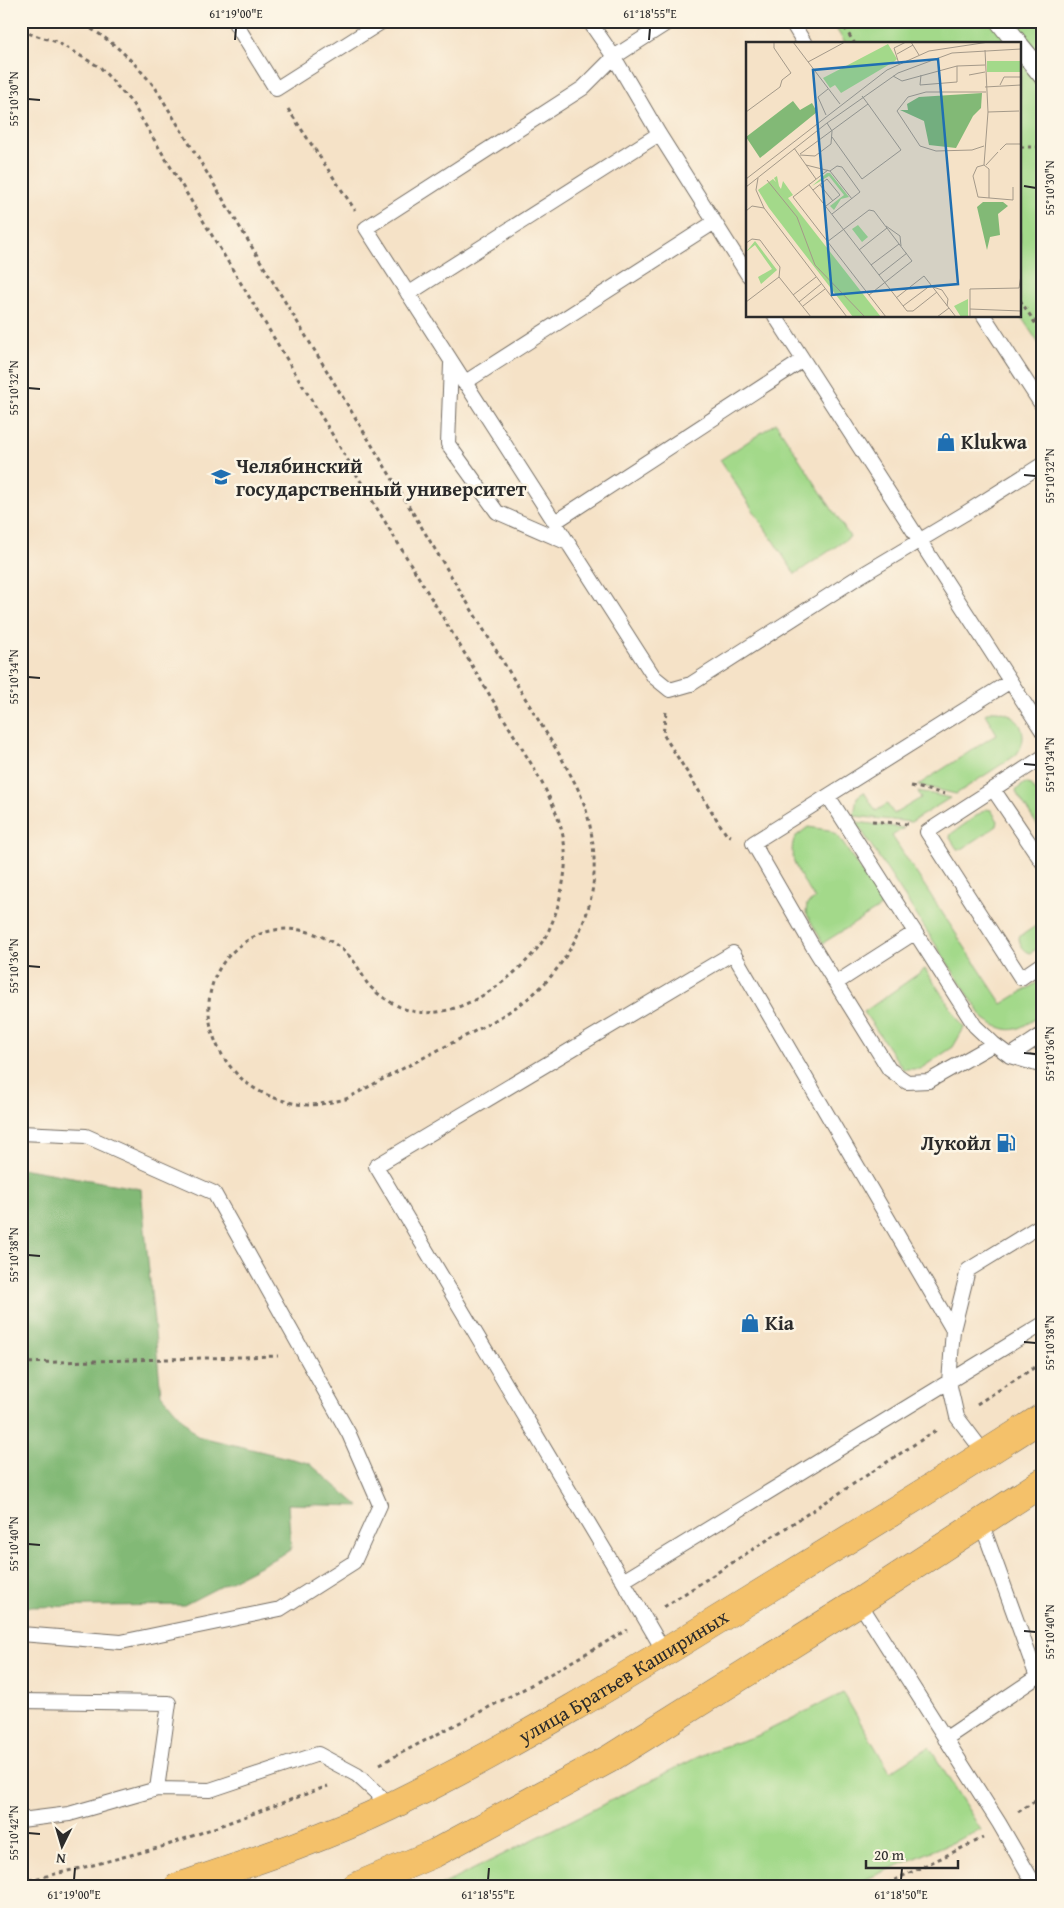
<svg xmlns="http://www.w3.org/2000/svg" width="1064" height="1908" font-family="'Gentium Book Plus',serif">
	<rect width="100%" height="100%" fill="#fcf5e5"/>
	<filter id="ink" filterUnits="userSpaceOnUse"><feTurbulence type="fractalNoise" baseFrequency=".02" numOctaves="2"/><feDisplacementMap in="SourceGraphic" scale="10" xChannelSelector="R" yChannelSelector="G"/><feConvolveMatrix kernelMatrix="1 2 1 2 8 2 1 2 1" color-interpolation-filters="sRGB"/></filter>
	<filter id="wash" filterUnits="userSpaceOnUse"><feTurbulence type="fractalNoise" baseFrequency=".0096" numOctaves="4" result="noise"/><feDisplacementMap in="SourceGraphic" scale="20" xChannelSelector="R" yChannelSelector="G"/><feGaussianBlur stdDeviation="1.12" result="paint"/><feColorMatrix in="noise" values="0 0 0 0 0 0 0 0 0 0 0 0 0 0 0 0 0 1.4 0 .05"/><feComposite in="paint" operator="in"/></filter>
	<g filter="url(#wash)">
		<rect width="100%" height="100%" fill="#f5e2c7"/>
		<path fill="#a3d98a" stroke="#67825a" d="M831,21H1043V350L1020,315V44H846Z
			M776,423L850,537L795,574L720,460Z
			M991,711C1017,709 1033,734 1016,755L956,794L918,785L997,734L985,714Z
			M1025,783L1031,785L1043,803V834L1017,794L1016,790Z
			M918,791L950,798L911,822L854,816L857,797L864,792L876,811L887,804L894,814L921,798Z
			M986,809L991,810L998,821L997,826L962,849H957L950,838L951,834Z
			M856,822L904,828L892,836L1002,1004L1043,979V1014C1017,1030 1012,1037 984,1019Z
			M808,827L829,830L838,836L884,905L823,943L806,913L807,904L815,899C804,881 785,859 795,837Z
			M1043,921V945L1030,953C1024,951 1019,944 1019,937Z
			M925,969L964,1028L953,1047L920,1069H903L864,1012Z
			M843,1693L890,1772L929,1747L981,1830L848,1887H438L710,1751L759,1735Z"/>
		<path fill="#82b976" stroke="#567250" d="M21,1168L141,1189L161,1394L197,1436L309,1463L359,1506L288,1504L291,1550L184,1605L21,1607Z"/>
	</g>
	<g filter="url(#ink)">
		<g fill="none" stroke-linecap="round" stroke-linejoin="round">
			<g stroke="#726b62" stroke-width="16">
				<path id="service" d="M234,21L276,89L383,21
					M589,21L614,57L659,134L748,275
					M670,21L614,57L583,88L366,228C461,378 559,527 654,677L670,690L691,684L855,579L964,514L1043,464
					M791,21L805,44
					M408,294L659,134
					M775,316L1043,732
					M984,316L1043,407
					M451,364L448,444L497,512L568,543
					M464,383L713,223
					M555,522L803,360
					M1043,757L927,832L1021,978L1043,963
					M993,789L1043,863
					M828,796L975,1026L994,1044L1010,1056L1043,1066
					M836,983L914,933
					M994,1044L929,1081L907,1082L889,1069L812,945L753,843L1009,682
					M1010,1056L1043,1034
					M21,1133L86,1136L214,1193L349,1434L380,1505L354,1562L280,1609L121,1642L21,1634
					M985,1454L957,1417L949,1382L953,1330L968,1270L1043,1224
					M623,1581L376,1166L733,953L953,1330
					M859,1602L999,1823L1036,1887
					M665,1653L623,1581L1043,1324
					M21,1701L169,1703L157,1789
					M945,1739L1037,1677L981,1522
					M21,1820L69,1814L157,1789L210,1790L318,1754L357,1775L391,1806"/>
			</g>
			<g stroke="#726b62" stroke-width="22">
				<path id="pedestrian" d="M1000,21L1018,44
					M1020,47L1043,75"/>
			</g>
			<g stroke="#726b62" stroke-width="29">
				<g id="primary">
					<path id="s1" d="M178,1887C249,1863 323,1839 391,1806C514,1746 632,1673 748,1601C847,1540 945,1480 1043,1417"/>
					<path d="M355,1887L435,1853L609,1759L859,1602L1043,1482"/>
				</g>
			</g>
			<path stroke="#726b62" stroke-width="3" stroke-dasharray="4 4" stroke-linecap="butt" d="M840,21L855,44
				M21,31L57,42L101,68L132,103L532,765C555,806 573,839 562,888C559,905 551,931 540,945C512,982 449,1029 400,1007C389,1002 374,992 367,983C362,975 358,966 352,959C325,928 278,919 245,942C192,977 201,1048 248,1084C261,1094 281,1101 297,1104C313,1107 331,1102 346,1099C381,1080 415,1062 450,1044C479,1029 516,1011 540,988C563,966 585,928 591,897C597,870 594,837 586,810C581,792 571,776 562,759L155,87C130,58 112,39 77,21
				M288,109L355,210
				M1020,147H1043
				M1020,300L1043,335
				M666,712L663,734L726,834L731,836
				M911,786L945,794
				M872,821L908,824
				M21,1363L278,1356
				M977,1404L1043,1362
				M664,1607L938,1429
				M380,1764L522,1690L627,1630
				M1018,1812L1043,1796
				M21,1882L89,1866L165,1846L328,1786
				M880,1887L983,1838"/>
			<use href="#service" stroke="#fff" stroke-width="14"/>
			<use href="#pedestrian" stroke="#fff" stroke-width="20"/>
			<use href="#primary" stroke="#f4c16a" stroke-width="28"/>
		</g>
	</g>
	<path fill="none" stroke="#2b2b2b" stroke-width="2" d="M235,40L236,28M649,40L650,28M28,99L40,100M1024,186L1036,188M28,388L40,389M1024,475L1036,476M28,677L40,678M1024,764L1036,765M28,966L40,967M1024,1053L1036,1054M28,1255L40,1256M1024,1342L1036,1343M28,1544L40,1545M1024,1631L1036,1632M28,1833L40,1834M74,1880L75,1868M488,1880L489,1868M901,1880L902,1868"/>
	<defs>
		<g id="shop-bare" transform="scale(1.5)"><path d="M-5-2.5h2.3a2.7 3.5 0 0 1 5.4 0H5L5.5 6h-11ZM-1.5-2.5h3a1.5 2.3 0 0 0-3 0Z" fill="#1f6fb2" stroke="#fcf5e5" stroke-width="2.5" paint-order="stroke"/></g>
		<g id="university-bare" transform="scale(1.5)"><path d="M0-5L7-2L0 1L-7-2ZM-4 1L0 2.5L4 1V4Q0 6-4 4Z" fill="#1f6fb2" stroke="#fcf5e5" stroke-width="2.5" paint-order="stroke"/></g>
		<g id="fuel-bare" transform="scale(1.5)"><path d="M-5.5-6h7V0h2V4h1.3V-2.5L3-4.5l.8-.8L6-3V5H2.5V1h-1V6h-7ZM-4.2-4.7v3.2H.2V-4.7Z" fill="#1f6fb2" stroke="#fcf5e5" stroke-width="2.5" paint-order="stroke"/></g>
	</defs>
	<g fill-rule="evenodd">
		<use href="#shop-bare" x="946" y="442"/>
		<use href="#university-bare" x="221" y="477"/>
		<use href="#fuel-bare" x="1006" y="1143"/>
		<use href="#shop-bare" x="750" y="1323"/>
	</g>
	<g text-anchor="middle" stroke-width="5" stroke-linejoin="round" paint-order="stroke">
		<g font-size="20" font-weight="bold" fill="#2b2b2b" stroke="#fcf5e5" text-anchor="start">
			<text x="961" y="449">Klukwa</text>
			<text x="236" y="473">Челябинский<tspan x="236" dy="23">государственный университет</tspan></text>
			<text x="991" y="1150" text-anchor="end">Лукойл</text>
			<text x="765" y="1330">Kia</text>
		</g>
		<g font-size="20" fill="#2b2b2b" stroke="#fcf5e5">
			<text dy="7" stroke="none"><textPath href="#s1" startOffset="494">улица Братьев Кашириных</textPath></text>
		</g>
	</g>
	<g transform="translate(746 42)">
		<rect width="275" height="275" fill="#f5e2c7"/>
		<path d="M142,2L151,17L149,19L95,51L89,43L84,46L77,36ZM241,19H275V30H241ZM81,131H84L103,155L95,157L88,168L84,164L98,153L83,134L66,144ZM31,134L33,144L35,147L37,139L47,153L42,156L135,275H107L23,166L12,148L27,137L30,140L28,136ZM112,183L122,195L116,200L106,187ZM9,199L31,228L15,242L12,235L26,227L9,203L0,210ZM222,257V275H215L208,264Z" fill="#a3d98a"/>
		<path d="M236,51L235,66L227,74L210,106L183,103L178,79L154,68H162L161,62L173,55ZM47,59L54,68L66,61L71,70L14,116L0,95ZM237,160H257L262,164L252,172L254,193L244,195L241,208L231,165Z" fill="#82b976"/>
		<path fill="none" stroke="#a49989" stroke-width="1" d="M47,0L94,62M165,0L173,13M239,8L242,70L238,123L243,127V156M151,12L167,3M62,20L99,0M153,22L148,6L160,0M175,33L174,43L211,40V24M223,33L239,30M147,34L156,39L211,24L239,23M254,43L258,35H275M239,45L275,43M0,70L34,45L36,38L45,31L28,6V0M242,70L273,69M80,73L72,55L82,47M86,95L116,137L155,108L122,62M238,104L226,108L190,109L174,104L151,69L162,55L180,50H240M48,106L70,137M254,108L260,102H275M54,112L122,62L116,54M54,113L69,114L85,102L86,89L81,81M60,123L84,129L106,157M238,123L231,125L227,134L232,155L267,158V145M240,123L252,110M82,128L47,155L140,275M84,129L91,124L96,125L114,150L86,172M12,136L10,148L18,166M0,137L141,28L183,9L243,0M21,138L51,175L69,223L119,275M63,143L161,269H167L191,250M74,143L87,159M0,145L81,81L152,31L206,11L275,7M67,148L81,137L94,153L80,164M0,169L6,164L18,166L101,275M140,184L154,194L155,204M81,200L123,168L128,169L166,219L123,253M0,201L6,197L14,198L34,225L33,235M113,208L141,186M125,223L153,202M133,233L161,211M187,245L196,248L202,257L201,264M47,253L70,235M150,256L178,234L203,266M0,260L33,235L65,275M53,260L75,242M57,264L79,247M157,264L185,243M224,267L275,269M191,275L203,266L210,275M224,275V247L273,246L275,233"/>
		<path fill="#1f6fb2" fill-opacity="0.15" stroke="#1f6fb2" stroke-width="2.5" d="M192,17L212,242L86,253L67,28Z"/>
		<rect width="275" height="275" fill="none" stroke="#2b2b2b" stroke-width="2.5"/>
	</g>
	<rect width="1064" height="1908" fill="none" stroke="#fcf5e5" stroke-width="55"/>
	<g transform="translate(62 1846) rotate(185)" stroke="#fcf5e5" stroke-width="4" paint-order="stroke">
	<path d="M0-4L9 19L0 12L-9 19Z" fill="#2b2b2b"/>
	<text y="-8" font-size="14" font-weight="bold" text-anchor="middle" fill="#2b2b2b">N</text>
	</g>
	<path d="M866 1860v8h92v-8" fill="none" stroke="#2b2b2b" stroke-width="2.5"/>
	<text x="874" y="1860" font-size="15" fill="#2b2b2b" stroke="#fcf5e5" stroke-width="4" paint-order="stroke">20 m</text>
	<rect x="28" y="28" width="1008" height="1852" fill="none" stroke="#2b2b2b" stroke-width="2"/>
	<g font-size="12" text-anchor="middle" fill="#2b2b2b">
		<text x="236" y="18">61°19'00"E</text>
		<text x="650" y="18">61°18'55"E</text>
		<text transform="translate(14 99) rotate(-90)" y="4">55°10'30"N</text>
		<text transform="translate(1050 188) rotate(-90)" y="4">55°10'30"N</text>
		<text transform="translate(14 388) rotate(-90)" y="4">55°10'32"N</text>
		<text transform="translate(1050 476) rotate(-90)" y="4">55°10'32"N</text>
		<text transform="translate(14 677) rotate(-90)" y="4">55°10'34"N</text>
		<text transform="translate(1050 765) rotate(-90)" y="4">55°10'34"N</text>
		<text transform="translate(14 966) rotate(-90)" y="4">55°10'36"N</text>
		<text transform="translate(1050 1054) rotate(-90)" y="4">55°10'36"N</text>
		<text transform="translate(14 1255) rotate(-90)" y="4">55°10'38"N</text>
		<text transform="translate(1050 1343) rotate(-90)" y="4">55°10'38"N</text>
		<text transform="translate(14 1544) rotate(-90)" y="4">55°10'40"N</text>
		<text transform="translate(1050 1632) rotate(-90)" y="4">55°10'40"N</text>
		<text transform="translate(14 1833) rotate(-90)" y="4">55°10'42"N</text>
		<text x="74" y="1899">61°19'00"E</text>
		<text x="488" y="1899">61°18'55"E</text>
		<text x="901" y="1899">61°18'50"E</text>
	</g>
</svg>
